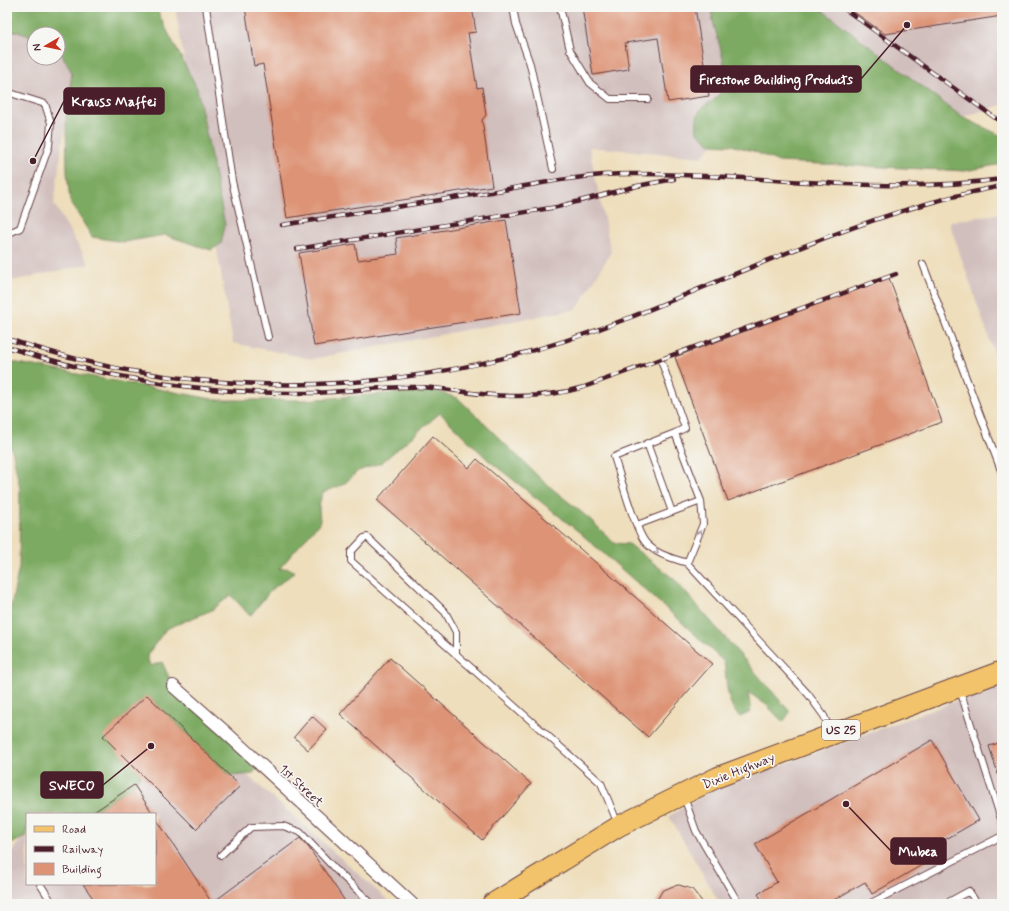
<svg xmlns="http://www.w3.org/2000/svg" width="1009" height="911" font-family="Mynerve,sans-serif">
	<rect width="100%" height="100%" fill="#f6f6f2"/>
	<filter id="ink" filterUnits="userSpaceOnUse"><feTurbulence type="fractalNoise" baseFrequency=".025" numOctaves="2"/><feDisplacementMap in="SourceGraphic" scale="8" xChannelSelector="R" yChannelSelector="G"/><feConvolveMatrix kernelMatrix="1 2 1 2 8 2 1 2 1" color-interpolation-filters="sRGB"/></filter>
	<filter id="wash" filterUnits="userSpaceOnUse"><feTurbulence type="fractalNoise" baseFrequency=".012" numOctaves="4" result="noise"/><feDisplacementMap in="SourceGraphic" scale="16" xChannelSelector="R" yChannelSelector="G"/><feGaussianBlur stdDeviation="0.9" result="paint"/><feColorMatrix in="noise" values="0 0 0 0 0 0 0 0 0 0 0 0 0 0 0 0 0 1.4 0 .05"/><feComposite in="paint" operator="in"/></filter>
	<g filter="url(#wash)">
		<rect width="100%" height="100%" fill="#eedebc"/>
		<path fill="#d1bfbd" d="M175,7H711L739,111L702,157L589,147L611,252L577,309L312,359L233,343Z
			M818,7H1002V105L962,117Z
			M7,29L34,37V58H58V51L61,53L72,73L54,204L89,264L7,282Z
			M1002,213V376L949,222Z
			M137,677L392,904H7V859L27,831V884H155V814H39Z
			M1002,684V904H720L669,816L709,792Z"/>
		<path fill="#7daa62" stroke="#646446" d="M7,7H158L159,15L197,88L225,225L221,244L211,250L165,235L124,242L92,237L70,201L67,172L66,119L72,73L61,53L58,51V34H34V37L7,29Z
			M711,7H818L962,117L1002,136V164L965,171L779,162L753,151L731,145L711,144L697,132C693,96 717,112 724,83C729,63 712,29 711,7Z
			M7,361L218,400H305L433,390L458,398L544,482L591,520L614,543L629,544L674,579L790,712L783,722L765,704L748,692L751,712L740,717C725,704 727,680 724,662L676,617L579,532L487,459L440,413L381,463L358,471L344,484L322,493L319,507L320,522L279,569L288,568L295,572L271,590L250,616L231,595L212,610L166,629L147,655L150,666L162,662L173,686L259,764L253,774L230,776L147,695L104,736L141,774L134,785L91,814H27V836L7,846V680L14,670L7,668V626L19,567L20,489L13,454L7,435Z"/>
		<g id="blocks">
			<path fill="#dd9375" d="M245,7H472L476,32L468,33L477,88L482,87L486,115L482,120L492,186L287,218L263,64L254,66Z
				M582,7H695L709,96L668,102L658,38L625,43L629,69L593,75Z
				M847,7H1002V16L885,34Z
				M506,220L521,313L314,346L299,253L355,244L358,260L398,254L396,238Z
				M889,278L942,422L728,501L675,357Z
				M433,436L469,468L477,459L712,664L648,737L377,500Z
				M390,658L531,784L482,840L340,714Z
				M147,695L240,786L196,829L103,736Z
				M312,716L327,730L308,750L294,737Z
				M932,740L979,820L934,846L939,855L872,894L865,882L827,904H764L758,894L777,882L755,844Z
				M1002,742V780H1000L989,746Z
				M134,785L153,814H91Z
				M155,817L212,903L300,838L309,848L347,904H97L83,884H155Z
				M679,885L692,889L704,904H655L662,891L673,886Z"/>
		</g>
	</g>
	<g filter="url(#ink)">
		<use href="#blocks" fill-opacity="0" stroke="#633c41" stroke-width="1"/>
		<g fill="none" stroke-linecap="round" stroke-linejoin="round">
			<g stroke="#633c41" stroke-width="8">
				<path id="service" d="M206,7L232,181L268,337
					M513,7L516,24L530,64L553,169
					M560,7L570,50L590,83L610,99H648
					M7,92L45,104L51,123L49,146L20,228L7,234
					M923,264L1002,473
					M662,363L685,428L675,433
					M647,443L672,512
					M637,525L701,501
					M687,563L703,524L701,501L675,433L614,457C620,474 635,531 646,543C657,555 672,558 687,563L808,694L824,716L831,733
					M456,654V632L445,612L367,537L364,538L351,552V561L601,783L618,824
					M960,690L1002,822
					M684,797L696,831L739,904
					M221,855L251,827L283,826L300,832L336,870L372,904
					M40,884L53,904
					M869,904L1002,836
					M945,904L969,891L977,904"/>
			</g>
			<g stroke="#633c41" stroke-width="14">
				<path id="minor" d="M173,686L223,730L412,904"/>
			</g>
			<g stroke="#633c41" stroke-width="22">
				<path id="primary" d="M492,904L619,826L718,777L1002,671"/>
			</g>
			<use href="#service" stroke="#fff" stroke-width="6"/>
			<use href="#minor" stroke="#fff" stroke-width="12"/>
			<use href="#primary" stroke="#f2c36a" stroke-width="20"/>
			<g stroke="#4a1f2b" stroke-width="4.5">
				<path id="rail" d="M842,7L1002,123
					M282,225C352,214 421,203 491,192C537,184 584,174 631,174C755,173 879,196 1002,179
					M297,249L557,207L637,186L674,179
					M7,339C48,351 90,364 132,371C302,400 466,382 626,319C749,270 871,210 1002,186
					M7,347C103,378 203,394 304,393C342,393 379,386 416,387C438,387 460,392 482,394C517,398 550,397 584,387L896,274
					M7,494L9,526L7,566"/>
			</g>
			<use href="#rail" stroke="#f6f6f2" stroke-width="3" stroke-dasharray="9" stroke-linecap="butt"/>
		</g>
		<defs><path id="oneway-chevron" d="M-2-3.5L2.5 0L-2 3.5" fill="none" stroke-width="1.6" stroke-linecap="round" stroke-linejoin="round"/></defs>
		<g stroke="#ae9aa0">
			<use href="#oneway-chevron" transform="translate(700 533) rotate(-68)"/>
			<use href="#oneway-chevron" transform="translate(656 551) rotate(35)"/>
		</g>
	</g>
	<g text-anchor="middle" stroke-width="3.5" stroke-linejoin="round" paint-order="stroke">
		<rect fill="#f6f6f2" stroke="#7e6067" stroke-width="1" x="822" y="720" width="38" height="20" rx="3"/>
		<g font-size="12" font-weight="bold" fill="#4a1f2b">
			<text x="841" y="734">US 25</text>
		</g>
		<g font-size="13" fill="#4a1f2b" stroke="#f6f6f2">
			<text transform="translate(738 770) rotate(-22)" y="5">Dixie Highway</text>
			<text transform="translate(302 785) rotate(43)" y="5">1st Street</text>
		</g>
	</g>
	<path fill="none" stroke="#4a1f2b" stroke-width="1.5" d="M907 25L861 79M33 161L64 101M151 746L103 785M846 804L891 851"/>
	<g fill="#4a1f2b" stroke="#f6f6f2" stroke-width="1.5">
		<circle cx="907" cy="25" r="4"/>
		<circle cx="33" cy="161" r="4"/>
		<circle cx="151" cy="746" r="4"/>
		<circle cx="846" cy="804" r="4"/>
	</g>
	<g fill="#4a1f2b" stroke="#4a1f2b" stroke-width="1.5">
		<rect x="691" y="66" width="170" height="26" rx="4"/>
		<rect x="64" y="88" width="100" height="26" rx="4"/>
		<rect x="41" y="772" width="62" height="26" rx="4"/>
		<rect x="891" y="838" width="55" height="26" rx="4"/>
	</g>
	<g font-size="14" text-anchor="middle" font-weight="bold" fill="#fff">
		<text x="776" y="84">Firestone Building Products</text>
		<text x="114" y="106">Krauss Maffei</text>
		<text x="72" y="790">SWECO</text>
		<text x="918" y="856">Mubea</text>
	</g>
	<rect width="1009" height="911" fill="none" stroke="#f6f6f2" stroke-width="24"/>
	<rect x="26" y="813" width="130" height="72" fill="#f6f6f2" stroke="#b1a0a2"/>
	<rect x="34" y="826" width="20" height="6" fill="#f2c36a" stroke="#b1a0a2"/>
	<text x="62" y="833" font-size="12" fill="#4a1f2b">Road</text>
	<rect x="34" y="846" width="20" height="6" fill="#4a1f2b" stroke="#b1a0a2"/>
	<text x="62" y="853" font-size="12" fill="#4a1f2b">Railway</text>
	<rect x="34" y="863" width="20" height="12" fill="#dd9375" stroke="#b1a0a2"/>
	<text x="62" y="873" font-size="12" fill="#4a1f2b">Building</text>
	<g transform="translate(46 46) rotate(261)"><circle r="19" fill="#f6f6f2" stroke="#b1a0a2"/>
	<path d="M0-3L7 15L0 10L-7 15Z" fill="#c8321e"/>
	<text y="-6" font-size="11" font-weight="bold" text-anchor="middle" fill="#4a1f2b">N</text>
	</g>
</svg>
